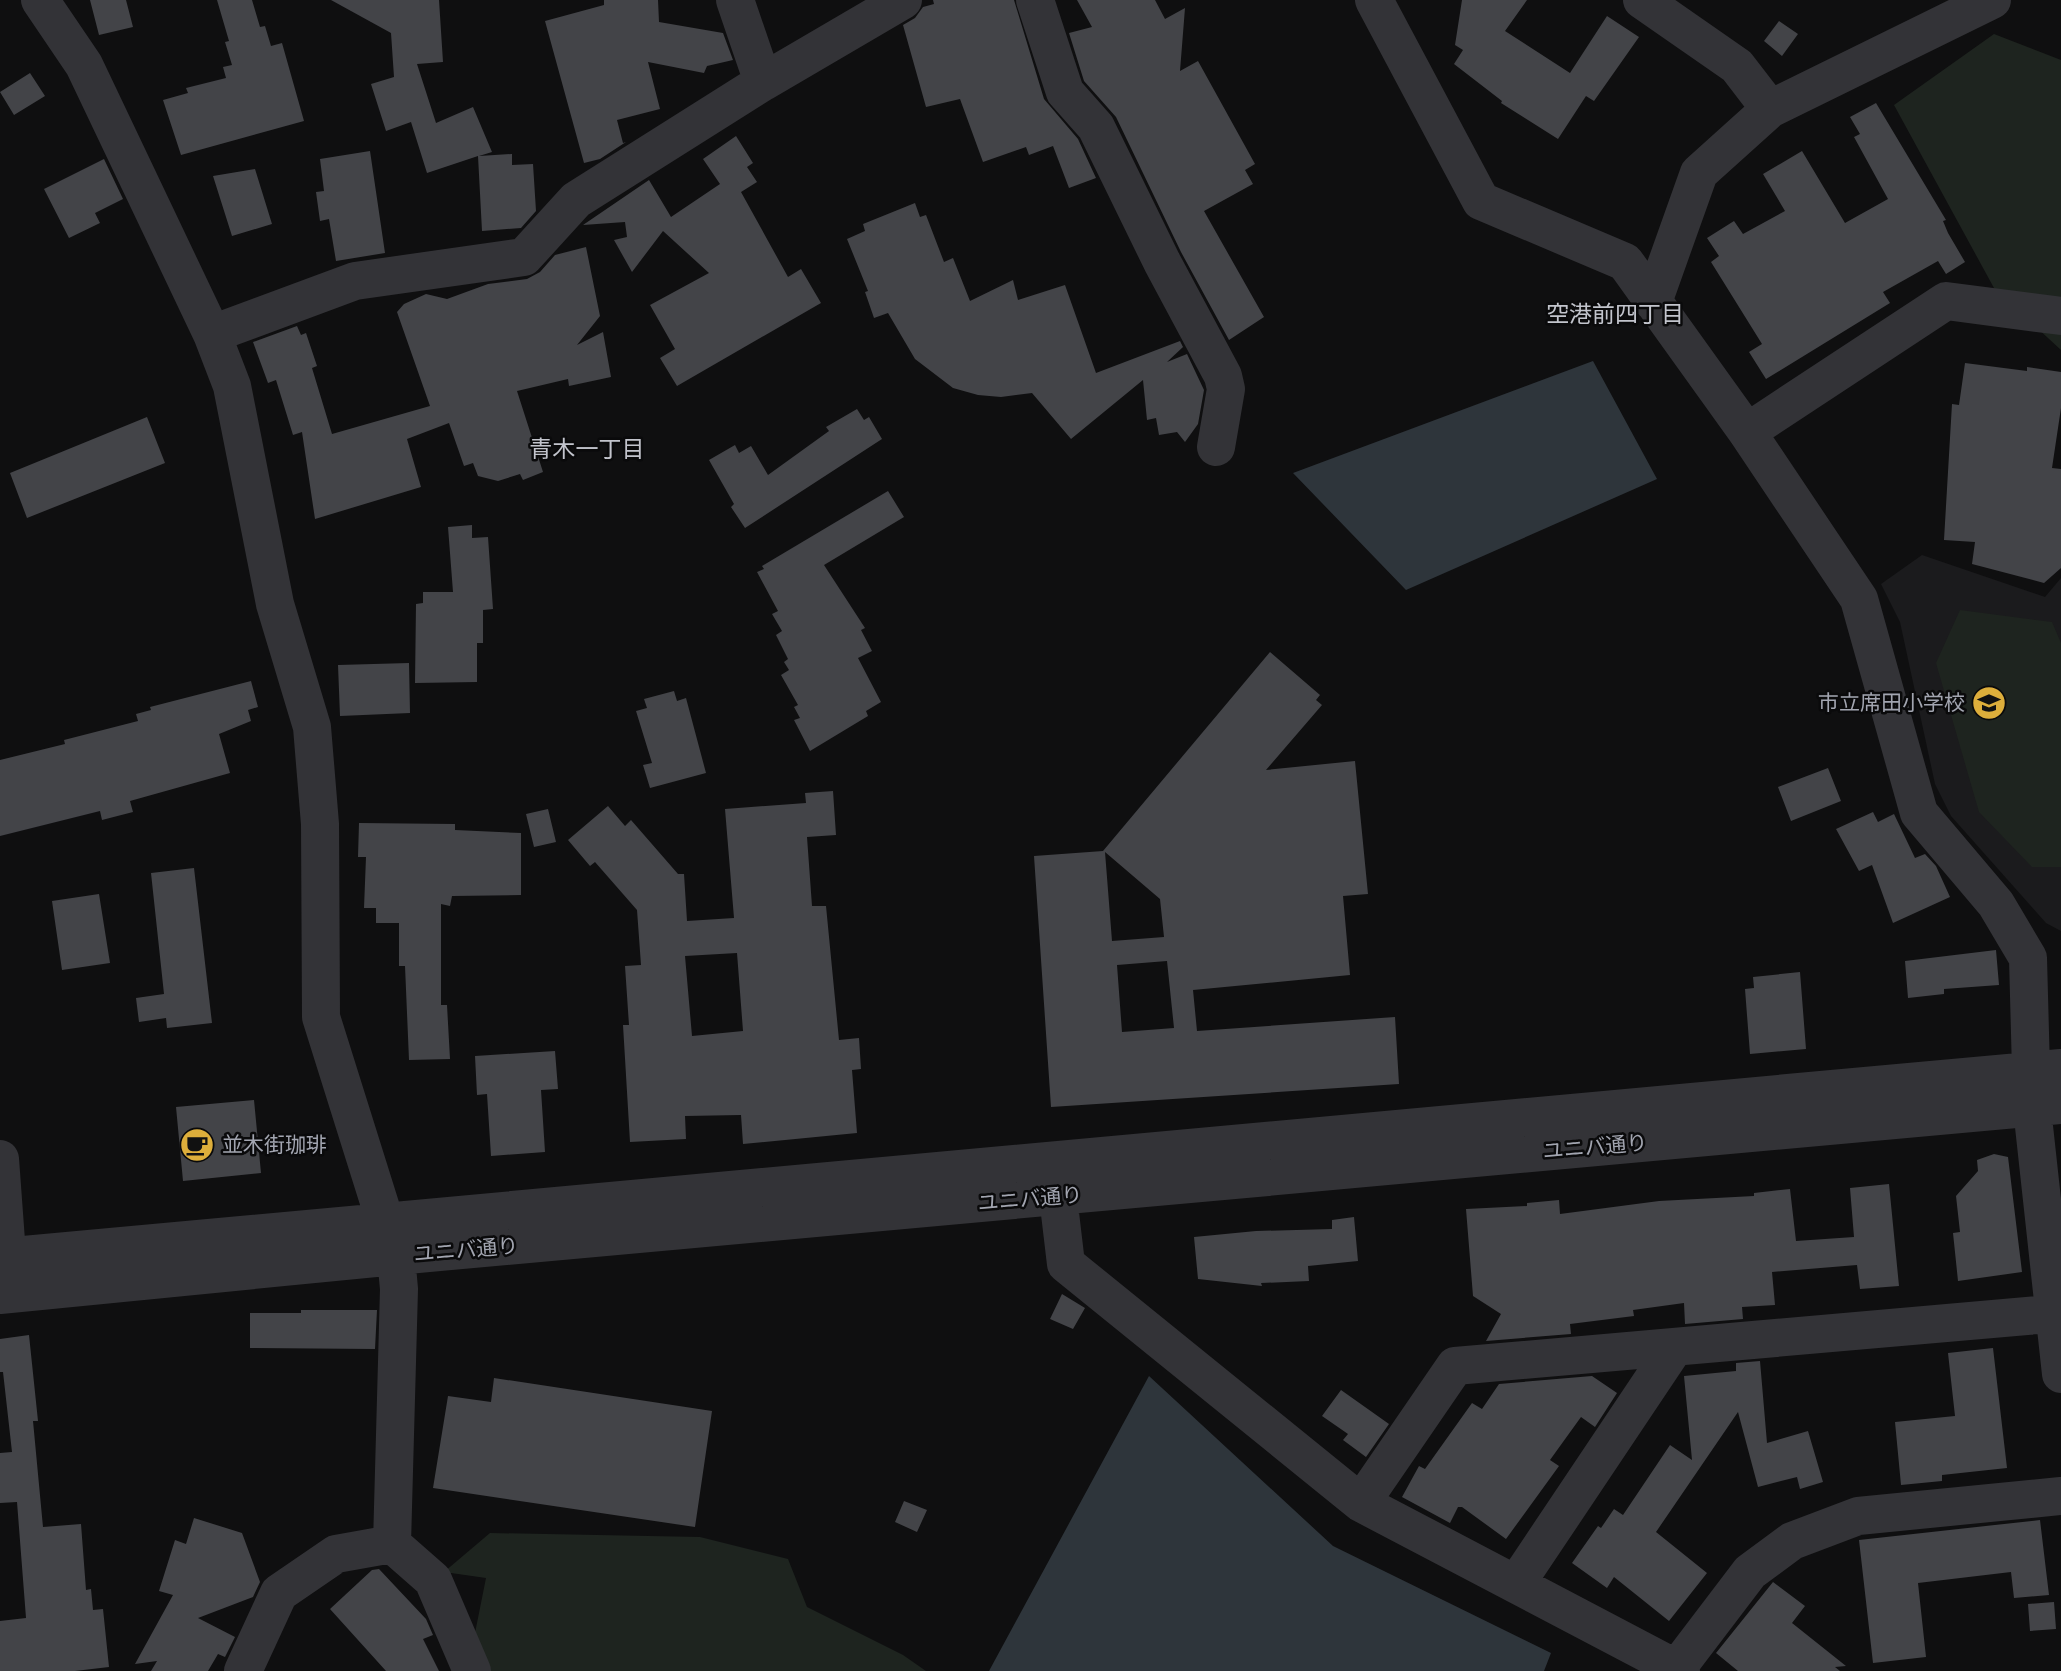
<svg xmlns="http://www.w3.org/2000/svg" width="2061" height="1671" font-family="Barlow,'Noto Sans JP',sans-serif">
	<rect width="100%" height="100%" fill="#0f0f10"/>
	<path fill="#1b1b1d" d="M1922,555L2045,597L2061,578V931L2046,923L1951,816L1935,784L1900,622L1881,584Z"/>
	<path fill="#1e241f" d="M1994,34L2061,60V350L1994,288L1894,105Z
		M1960,610L2052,622L2061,643V867H2032L1979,812L1936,663Z
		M490,1533L700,1537L788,1559L807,1607L903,1655L926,1671H480L473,1643L486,1578L444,1572Z"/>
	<path fill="#2e353b" d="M1593,361L1657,479L1406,590L1293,473Z
		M1149,1376L1333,1546L1551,1653L1544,1671H989Z"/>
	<path fill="#434448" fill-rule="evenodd" d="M90,0H126L133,27L99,35Z
		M217,0H252L260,27L265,26L271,46L282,43L304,121L181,155L163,100L188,93L186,88L226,78L223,67L232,65L225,42L229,41Z
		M331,0H439L443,62L417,64L436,123L473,107L492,152L479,156L512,154V165L533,164L536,211L521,228L482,231L478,156L427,173L411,122L386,131L371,84L394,77L391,33Z
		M604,0H658L659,22L723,33L733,60L707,66L704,73L648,62L660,109L617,120L623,143L626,142L600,159L584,163L545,21L604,5Z
		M933,0H1014L1044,99L1078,139L1096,178L1069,188L1053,146L1029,155L1026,147L983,162L960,99L926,107L903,25L915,18L923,7L934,4Z
		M1077,0H1155L1165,19L1185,8L1180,71L1198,61L1255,164L1245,170L1253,184L1204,211L1264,317L1229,340L1181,252L1116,117L1084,81L1069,33L1092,27Z
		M1462,0H1527L1505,31L1570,73L1607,16L1639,37L1594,101L1586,96L1558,139L1501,103L1502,101L1454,64L1463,50L1455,45Z
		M1779,21L1798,34L1782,56L1764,41Z
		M30,73L45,96L14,115L0,92Z
		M1876,103L1946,220L1943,221L1948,233L1965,262L1946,274L1938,261L1883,292L1890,303L1766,379L1749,352L1762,344L1711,262L1719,256L1707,238L1734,221L1743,234L1785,211L1763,174L1802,151L1845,223L1888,199L1854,137L1860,134L1850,117Z
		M736,136L753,163L747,167L757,182L741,192L788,277L801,269L821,303L677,386L660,358L675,349L650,305L709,273L663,231L632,272L614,240L627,237L625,222L583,225L649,180L671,217L720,184L703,159Z
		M370,151L385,253L336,261L329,219L320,221L316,192L324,191L320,159Z
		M104,159L123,199L95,213L100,223L69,238L44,189Z
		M255,169L272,224L232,236L213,176Z
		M915,203L920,217L926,215L944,262L953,258L970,301L1013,280L1018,300L1065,285L1096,373L1180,341L1183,347L1167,362L1187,354L1204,390L1198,424L1185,442L1177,432L1159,435L1156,418L1147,420L1143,380L1071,439L1032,393L1001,397L978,395L953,388L915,359L888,313L874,318L865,292L868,291L847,239L865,231L863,224Z
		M586,247L600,316L577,345L603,332L611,377L569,386L568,379L517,391L543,472L523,480L520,474L498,481L478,476L473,463L464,466L449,423L407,439L421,487L315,519L302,432L293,435L276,380L268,383L253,342L297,326L301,335L306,333L317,366L312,368L332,434L430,406L397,312L404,304L426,294L447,299L488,284L527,279L540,272L555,255Z
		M1965,363L2027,371V367L2061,372V408L2052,468L2061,469V568L2044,583L1972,564L1975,542L1944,540L1952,404L1959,405Z
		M857,409L864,420L869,417L882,439L745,528L731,507L734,504L709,460L735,445L739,453L751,446L768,475L829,431L826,427Z
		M147,417L165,463L27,518L10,473Z
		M888,491L904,517L824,565L865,628L861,630L872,651L858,658L881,702L866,711L868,716L810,751L794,720L800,718L794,707L798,705L781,675L789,670L784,662L788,659L776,635L782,631L772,614L778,611L757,572L764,569L762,566Z
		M472,525V538L488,537L493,609L483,610V643H477V682L415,683L416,604L423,603V592H453L448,527Z
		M1270,652L1320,695L1316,700L1322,705L1266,770L1355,761L1368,894L1343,896L1350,975L1193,990L1197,1031L1395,1017L1399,1084L1051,1107L1034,856L1103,851ZM1105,852L1160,899L1164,937L1112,941ZM1167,961L1174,1028L1122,1032L1117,965Z
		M409,663L410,713L340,716L338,665Z
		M251,681L258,707L248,710L251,721L219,734L230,773L130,801L133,812L102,820L100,811L0,836V760L65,744L64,740L138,721L136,714L151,710L150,707Z
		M674,691L677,701L686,698L706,773L650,788L643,765L652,763L636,711L647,708L644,699Z
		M1828,768L1841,801L1791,821L1778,787Z
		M833,791L836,835L807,837L812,906H826L839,1040L859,1038L861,1069L852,1070L857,1133L743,1144L741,1115L685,1116L686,1139L630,1142L623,1025H629L625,966L641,965L637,910L595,862L590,866L568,840L608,806L625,826L631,820L678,874H684L687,921L734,918L725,809L806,803L805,793ZM737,953L743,1031L692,1036L685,956Z
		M548,809L556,842L534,847L526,814Z
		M1873,812L1878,822L1894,814L1915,858L1925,854L1936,866L1950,897L1893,923L1872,865L1859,871L1836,829Z
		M359,823L455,824V830L521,833V895L452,896L450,906L441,904V1005H447L450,1059L409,1060L405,966H399V923H376V908H364L366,857H358Z
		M194,868L212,1023L167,1028L166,1018L139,1022L136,998L164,994L151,873Z
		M99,894L110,963L62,970L52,901Z
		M1996,950L1999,985L1944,989V994L1908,998L1905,961Z
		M1800,972L1806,1049L1750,1054L1745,989L1754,988L1753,977Z
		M555,1051L558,1089L541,1090L545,1152L491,1156L487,1094L477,1095L475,1056Z
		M254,1100L261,1173L183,1181L176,1107Z
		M1994,1154L2008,1157L2022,1272L1958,1281L1953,1233L1960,1232L1956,1196L1978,1171L1977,1160Z
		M1889,1184L1899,1286L1860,1289L1857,1265L1772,1272L1775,1305L1742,1307L1743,1319L1685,1324L1684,1303L1633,1310L1634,1316L1570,1324L1571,1334L1486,1341L1501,1314L1473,1296L1466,1209L1527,1206V1203L1559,1200L1560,1214L1659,1201L1754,1196V1193L1790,1189L1796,1241L1854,1237L1850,1188Z
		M1354,1217L1358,1261L1308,1266L1309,1281L1261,1283L1262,1286L1198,1279L1194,1237L1256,1231L1332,1229V1220Z
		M1062,1294L1085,1308L1073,1329L1050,1319Z
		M301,1310H377L375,1349L250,1348V1313H301Z
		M29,1335L38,1421H33L43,1527L81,1524L86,1590L91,1589L93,1610L103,1609L109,1667L75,1671H0V1621L26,1618L17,1502L0,1503V1453L12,1452L3,1372H0V1339Z
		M1993,1348L2007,1468L1942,1475V1481L1901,1485L1895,1422L1955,1416L1948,1353Z
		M1760,1361L1767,1443L1808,1431L1823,1482L1800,1489L1797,1477L1758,1487L1738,1412L1656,1532L1707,1573L1669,1621L1614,1577L1607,1588L1572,1563L1598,1526L1601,1528L1614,1509L1623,1515L1670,1445L1692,1460L1684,1376L1736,1371V1363Z
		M1592,1376L1617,1393L1595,1427L1581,1417L1550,1460L1559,1466L1506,1539L1462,1507H1458L1450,1523L1402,1497L1419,1466L1425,1469L1472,1403L1482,1409L1499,1384Z
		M494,1378L712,1411L695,1527L433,1488L448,1396L491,1402Z
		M1341,1390L1389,1424L1366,1457L1343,1440L1348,1434L1322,1416Z
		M904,1501L927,1510L917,1532L895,1522Z
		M194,1518L242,1533L260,1582L253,1597L198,1618L235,1637L225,1657L218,1654L208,1671H151L157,1661L135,1664L173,1595L159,1591L175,1540L186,1544Z
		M2040,1520L2049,1595L2014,1598L2011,1572L1918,1583L1926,1657L1873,1663L1859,1540Z
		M379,1569L426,1619L433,1635L423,1639L439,1671H386L330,1609L372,1570Z
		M1773,1582L1805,1606L1792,1623L1846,1666L1835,1667L1840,1671H1738L1716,1653Z
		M2054,1602L2056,1629L2030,1631L2028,1604Z"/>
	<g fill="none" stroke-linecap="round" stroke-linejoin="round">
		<path stroke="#333337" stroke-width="38" d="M40,0L84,65L212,334L232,386L275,604L312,727L320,824L321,1017L396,1256L399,1289L392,1544L433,1580L472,1671
			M735,0L763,82
			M1035,0L1065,92L1096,127L1162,262L1223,376L1226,389L1216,447
			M1374,0L1481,201L1625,262L1747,432L1859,599L1919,813L1996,904L2028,958L2032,1108L2061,1374
			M1642,0L1737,66L1770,109
			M1653,302L1699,173L1770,109L1992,0
			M212,334L355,281L524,257L576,200L763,82L903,0
			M1747,432L1946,301L2061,316
			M0,1159L9,1282
			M1055,1171L1066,1264L1361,1503L1681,1671
			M0,1257L2061,1068
			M0,1295L396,1256L2061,1105
			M1361,1503L1455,1366L2061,1313
			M1516,1584L1674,1348
			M1677,1668L1750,1572L1792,1541L1858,1516L2061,1496
			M243,1671L279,1593L336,1554L392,1544"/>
	</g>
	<defs>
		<g id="school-disc" transform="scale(1.75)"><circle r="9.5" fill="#ddae3b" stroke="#0a0a0b"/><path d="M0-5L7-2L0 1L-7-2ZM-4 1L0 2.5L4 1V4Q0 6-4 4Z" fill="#111"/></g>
		<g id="cafe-disc" transform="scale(1.75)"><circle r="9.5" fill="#ddae3b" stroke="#0a0a0b"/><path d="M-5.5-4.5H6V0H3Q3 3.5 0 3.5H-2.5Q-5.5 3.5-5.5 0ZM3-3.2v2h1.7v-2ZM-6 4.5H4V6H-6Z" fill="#111"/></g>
	</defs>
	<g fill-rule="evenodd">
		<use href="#school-disc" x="1989" y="703"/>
		<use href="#cafe-disc" x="197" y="1145"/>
	</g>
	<g text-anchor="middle" stroke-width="5" stroke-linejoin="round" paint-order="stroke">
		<g font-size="21" fill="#a2a5b0" stroke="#0a0a0b" text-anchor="end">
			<text x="1965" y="710">市立席田小学校</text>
			<text x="222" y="1152" text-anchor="start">並木街珈琲</text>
		</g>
		<g font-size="21" fill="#a2a5b0" stroke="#0a0a0b">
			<text transform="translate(1595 1147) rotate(-5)" y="7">ユニバ通り</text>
			<text transform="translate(1030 1199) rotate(-5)" y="7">ユニバ通り</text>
			<text transform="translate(466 1250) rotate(-5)" y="7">ユニバ通り</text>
		</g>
		<g font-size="23" fill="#c2c4cc" stroke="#0a0a0b">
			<text x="1615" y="322">空港前四丁目</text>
			<text x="587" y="457">青木一丁目</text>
		</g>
	</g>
</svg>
